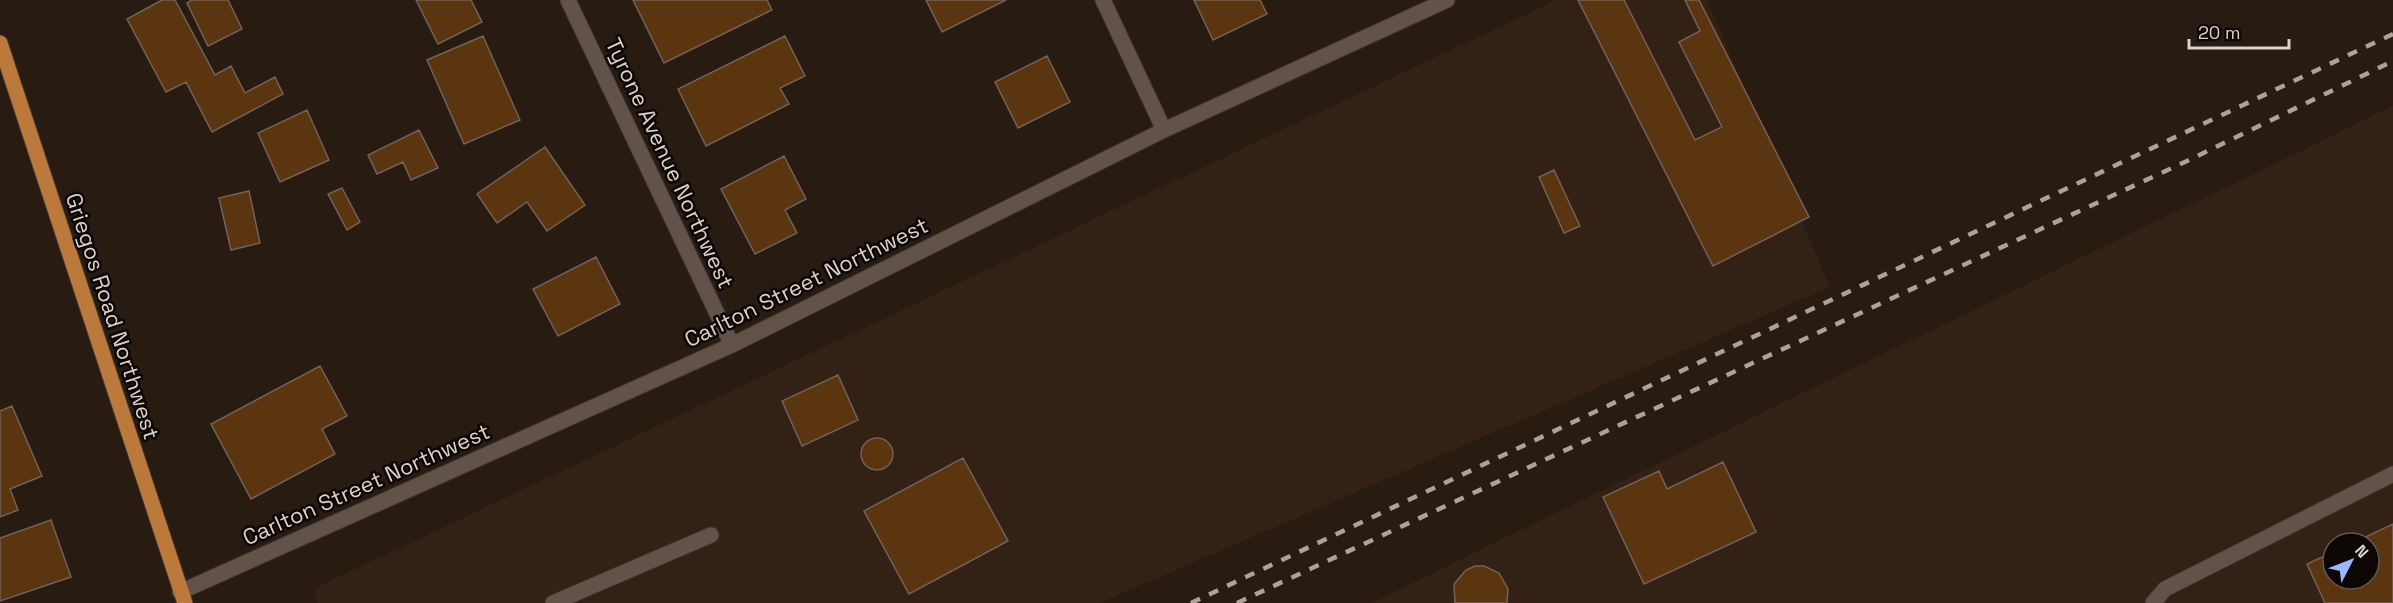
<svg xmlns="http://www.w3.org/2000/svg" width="2393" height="603" font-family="'Space Grotesk',sans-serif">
	<rect width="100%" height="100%" fill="#271b12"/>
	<path fill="#322114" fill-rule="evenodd" d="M1556,0H1707L1830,287L1100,603H317L315,588Z
		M2393,106V603H1371ZM2333,543H2369V579H2333Z"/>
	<path fill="#5b3410" stroke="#726359" stroke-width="1.5" d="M162,0H175L215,75L231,66L245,93L275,77L283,94L212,132L186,82L166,92L127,19Z
		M192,0H228L242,29L208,46L187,3Z
		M416,0H471L482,22L438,44Z
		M633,0H767L772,10L664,63Z
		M926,0H1006L942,32Z
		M1194,0H1260L1267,14L1213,40Z
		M1578,0H1624L1695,140L1722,127L1679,42L1700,31L1685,0H1699L1809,217L1713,266Z
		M483,36L520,120L464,144L427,60Z
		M785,36L805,76L780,88L789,104L706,146L678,89Z
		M1047,56L1070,102L1018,128L995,82Z
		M307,110L329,160L280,182L258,133Z
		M419,130L438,168L411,180L403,162L377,174L368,155Z
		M545,147L585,205L547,231L527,202L497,223L477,194Z
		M784,156L806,199L785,210L797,233L755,254L721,189Z
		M1554,170L1580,226L1564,233L1539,177Z
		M342,188L360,222L347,230L328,194Z
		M249,191L260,243L231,250L219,198Z
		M596,257L620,304L558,336L533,289Z
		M320,366L347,416L322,429L335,454L251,499L211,424Z
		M838,375L858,420L802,446L782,401Z
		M12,406L42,476L10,489L18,510L0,517V411Z
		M861 454a16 16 0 1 1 32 0a16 16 0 1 1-32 0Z
		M963,458L1008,541L909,594L864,511Z
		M1723,462L1756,532L1644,584L1603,497L1659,471L1667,489Z
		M51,520L71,577L0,601V538Z
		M2393,524V603H2325L2307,564L2333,552V579H2369V543H2353Z
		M1475,566H1484L1499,573L1508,589L1507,603H1455L1454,584L1466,570Z"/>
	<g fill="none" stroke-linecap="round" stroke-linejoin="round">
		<g stroke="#403732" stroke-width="17">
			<path id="minor" d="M568,0L732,345
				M1103,0L1164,130
				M180,592L732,345L1164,130L1447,0
				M553,603L711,535
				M2153,603L2165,589L2393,474"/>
		</g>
		<g stroke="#403732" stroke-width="17">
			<path id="major" d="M0,43L185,603"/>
		</g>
		<use href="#minor" stroke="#615349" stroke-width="15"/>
		<use href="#major" stroke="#bd793c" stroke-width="15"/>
		<path stroke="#aca29b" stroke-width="4.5" stroke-dasharray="10 10" stroke-linecap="butt" d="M1191,603L2393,34
			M1237,603L2187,161L2393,61"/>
	</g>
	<g text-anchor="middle" stroke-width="5" stroke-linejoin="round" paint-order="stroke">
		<g font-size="22" fill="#dbd2cc" stroke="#0c0704">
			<text transform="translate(670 163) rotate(65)" y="8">Tyrone Avenue Northwest</text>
			<text transform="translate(806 282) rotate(-26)" y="8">Carlton Street Northwest</text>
			<text transform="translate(113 316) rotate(72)" y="8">Griegos Road Northwest</text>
			<text transform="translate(366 484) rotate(-24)" y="8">Carlton Street Northwest</text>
		</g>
	</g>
	<g transform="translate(2351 561) rotate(48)"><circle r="28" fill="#0c0704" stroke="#5f5854" stroke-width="1.5"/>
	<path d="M0-4.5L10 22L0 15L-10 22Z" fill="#9eb4fd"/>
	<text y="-9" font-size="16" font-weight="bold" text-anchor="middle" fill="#dbd2cc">N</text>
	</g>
	<path d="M2189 39v9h100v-9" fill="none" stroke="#dbd2cc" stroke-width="3"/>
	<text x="2198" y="39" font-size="18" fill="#dbd2cc" stroke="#0c0704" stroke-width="4.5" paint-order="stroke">20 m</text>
</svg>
